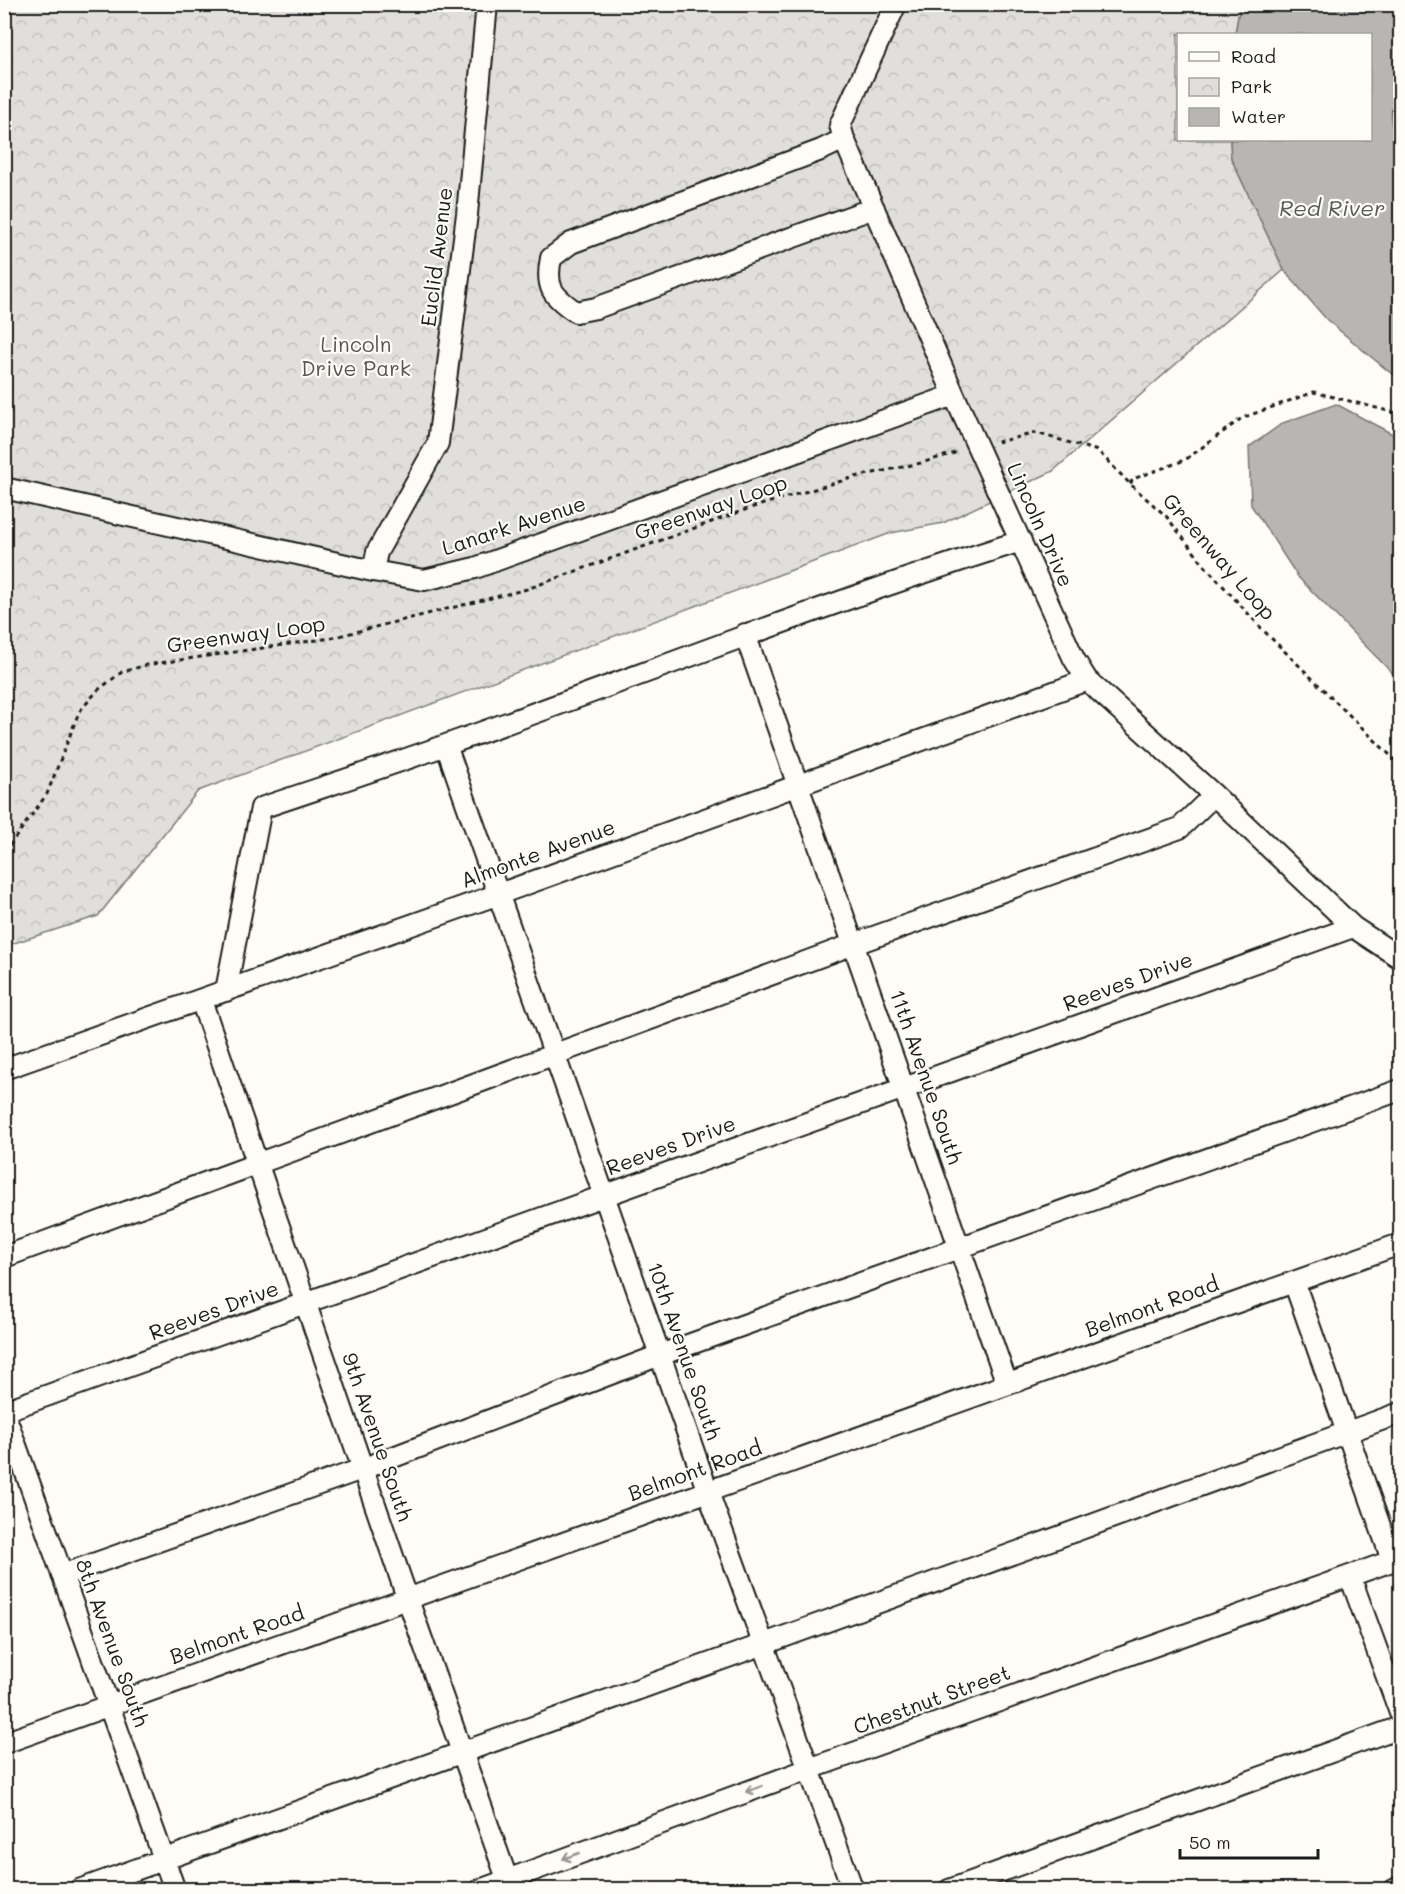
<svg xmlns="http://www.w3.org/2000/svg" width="1405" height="1894" font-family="Mali,sans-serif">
	<defs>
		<pattern id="park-crowns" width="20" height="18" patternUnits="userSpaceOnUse" patternTransform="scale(1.5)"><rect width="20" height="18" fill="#e0dfdb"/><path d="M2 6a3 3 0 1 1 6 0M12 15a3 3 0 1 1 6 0" fill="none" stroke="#c0bfbb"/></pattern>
	</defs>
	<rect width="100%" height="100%" fill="#fdfcf7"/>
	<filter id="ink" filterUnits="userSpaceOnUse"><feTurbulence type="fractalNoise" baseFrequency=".0167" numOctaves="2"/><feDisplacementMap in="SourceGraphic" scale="12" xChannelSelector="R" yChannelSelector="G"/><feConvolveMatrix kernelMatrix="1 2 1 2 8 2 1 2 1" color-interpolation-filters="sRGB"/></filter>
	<g filter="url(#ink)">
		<path fill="url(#park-crowns)" stroke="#7e7e7c" stroke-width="1.5" d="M5,5H1240L1235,34H1178V140H1230L1231,158L1284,270L1053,471L943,523L891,533L198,791L98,916L5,946Z"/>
		<path fill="#b7b6b2" stroke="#797876" stroke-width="1.5" d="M1240,5H1400V42L1398,50L1399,61L1394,78L1391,120L1397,153L1400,160V378L1388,371L1327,320L1284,270L1231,158L1230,140H1370V34H1235Z
			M1336,404L1400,438V681L1298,577L1251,505L1249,447L1283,423Z"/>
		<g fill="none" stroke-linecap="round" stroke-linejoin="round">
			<g stroke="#1c1c1c" stroke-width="24">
				<path id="minor" d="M896,4L840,125L844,139L954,395L1074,659L1087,680L1214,795L1353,927L1400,958
					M844,139L821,150L571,243L551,258C545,287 552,296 576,312L596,308L874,208
					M4,488L373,571L424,580L475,568L954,395
					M373,571L377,552L438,443L467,214L487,4
					M745,634L1007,1384
					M446,745L708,1492L853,1890
					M226,991L261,808C323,787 385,767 446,745C638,677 827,602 1021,541
					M201,1000L408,1600L511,1890
					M4,1069L499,894L1087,680
					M4,1257L854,944L1180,828L1214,795
					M1294,1282L1392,1560
					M4,1411L1353,927
					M4,1412L175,1890
					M62,1575L362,1469L660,1355L1400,1090
					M1350,1576L1400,1713
					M4,1743L1400,1244
					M79,1890L764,1644L1400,1413
					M480,1890L809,1769L1400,1558
					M949,1890L1400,1727
					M1394,1890L1400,1887"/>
			</g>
			<path stroke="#1c1c1c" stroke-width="3" stroke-dasharray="4.5 4.5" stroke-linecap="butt" d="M997,442L1036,433L1098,451L1130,484L1166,516L1205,566L1263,630L1400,765
				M1130,484L1133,479L1185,460L1242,418L1314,392L1400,414
				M4,853L47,794L79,712L98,690L122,672L146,665L331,638L527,589L750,508L855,477L921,463L958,452"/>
			<use href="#minor" stroke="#fdfcf7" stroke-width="20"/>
		</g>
		<defs><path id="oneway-shaft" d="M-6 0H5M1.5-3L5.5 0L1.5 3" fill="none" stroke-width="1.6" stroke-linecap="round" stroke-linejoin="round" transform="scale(1.5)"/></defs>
		<g stroke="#989794">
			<use href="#oneway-shaft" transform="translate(754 1789) rotate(160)"/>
			<use href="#oneway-shaft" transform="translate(571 1856) rotate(160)"/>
		</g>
	</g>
	<g text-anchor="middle" stroke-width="4.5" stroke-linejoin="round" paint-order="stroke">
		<g font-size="21" fill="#1c1c1c" stroke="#fdfcf7">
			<text transform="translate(437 257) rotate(-83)" y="7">Euclid Avenue</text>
			<text transform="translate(711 508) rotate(-19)" y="7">Greenway Loop</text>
			<text transform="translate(1040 525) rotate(66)" y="7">Lincoln Drive</text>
			<text transform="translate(514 526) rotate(-18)" y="7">Lanark Avenue</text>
			<text transform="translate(1219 557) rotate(49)" y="7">Greenway Loop</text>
			<text transform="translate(246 635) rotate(-8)" y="7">Greenway Loop</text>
			<text transform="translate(538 854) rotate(-20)" y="7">Almonte Avenue</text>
			<text transform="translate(1128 982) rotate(-20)" y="7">Reeves Drive</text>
			<text transform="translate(926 1077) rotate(71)" y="7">11th Avenue South</text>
			<text transform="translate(671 1146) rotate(-20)" y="7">Reeves Drive</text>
			<text transform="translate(1152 1307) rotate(-20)" y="7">Belmont Road</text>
			<text transform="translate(214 1311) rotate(-20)" y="7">Reeves Drive</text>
			<text transform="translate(684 1351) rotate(71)" y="7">10th Avenue South</text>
			<text transform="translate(377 1437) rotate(71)" y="7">9th Avenue South</text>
			<text transform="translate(695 1471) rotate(-20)" y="7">Belmont Road</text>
			<text transform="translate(237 1635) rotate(-19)" y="7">Belmont Road</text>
			<text transform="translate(112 1643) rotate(70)" y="7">8th Avenue South</text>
			<text transform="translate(932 1700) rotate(-20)" y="7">Chestnut Street</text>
		</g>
		<g font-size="21" fill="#575655" stroke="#fdfcf7">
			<text x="356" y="352">Lincoln<tspan x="356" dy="24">Drive Park</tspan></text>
		</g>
		<g font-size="22" font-style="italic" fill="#5a5a58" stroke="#fdfcf7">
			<text x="1332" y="216">Red River</text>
		</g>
	</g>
	<rect width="1405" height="1894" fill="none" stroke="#fdfcf7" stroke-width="24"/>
	<rect x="12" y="12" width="1381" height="1870" fill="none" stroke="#1c1c1c" stroke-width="2" filter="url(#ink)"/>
	<rect x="1177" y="33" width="195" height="108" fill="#fdfcf7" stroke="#a3a29f" stroke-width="1.5"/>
	<rect x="1189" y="52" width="30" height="9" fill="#fdfcf7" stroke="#a3a29f" stroke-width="1.5"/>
	<text x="1231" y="63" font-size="18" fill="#1c1c1c">Road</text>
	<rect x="1189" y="78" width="30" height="18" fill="url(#park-crowns)" stroke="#a3a29f" stroke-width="1.5"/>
	<text x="1231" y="93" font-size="18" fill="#1c1c1c">Park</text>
	<rect x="1189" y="108" width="30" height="18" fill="#b7b6b2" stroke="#a3a29f" stroke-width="1.5"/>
	<text x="1231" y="123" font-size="18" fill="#1c1c1c">Water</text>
	<path d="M1180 1849v9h138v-9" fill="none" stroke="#1c1c1c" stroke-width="3"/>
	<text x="1189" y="1849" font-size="18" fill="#1c1c1c" stroke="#fdfcf7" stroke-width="4.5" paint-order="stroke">50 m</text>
</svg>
